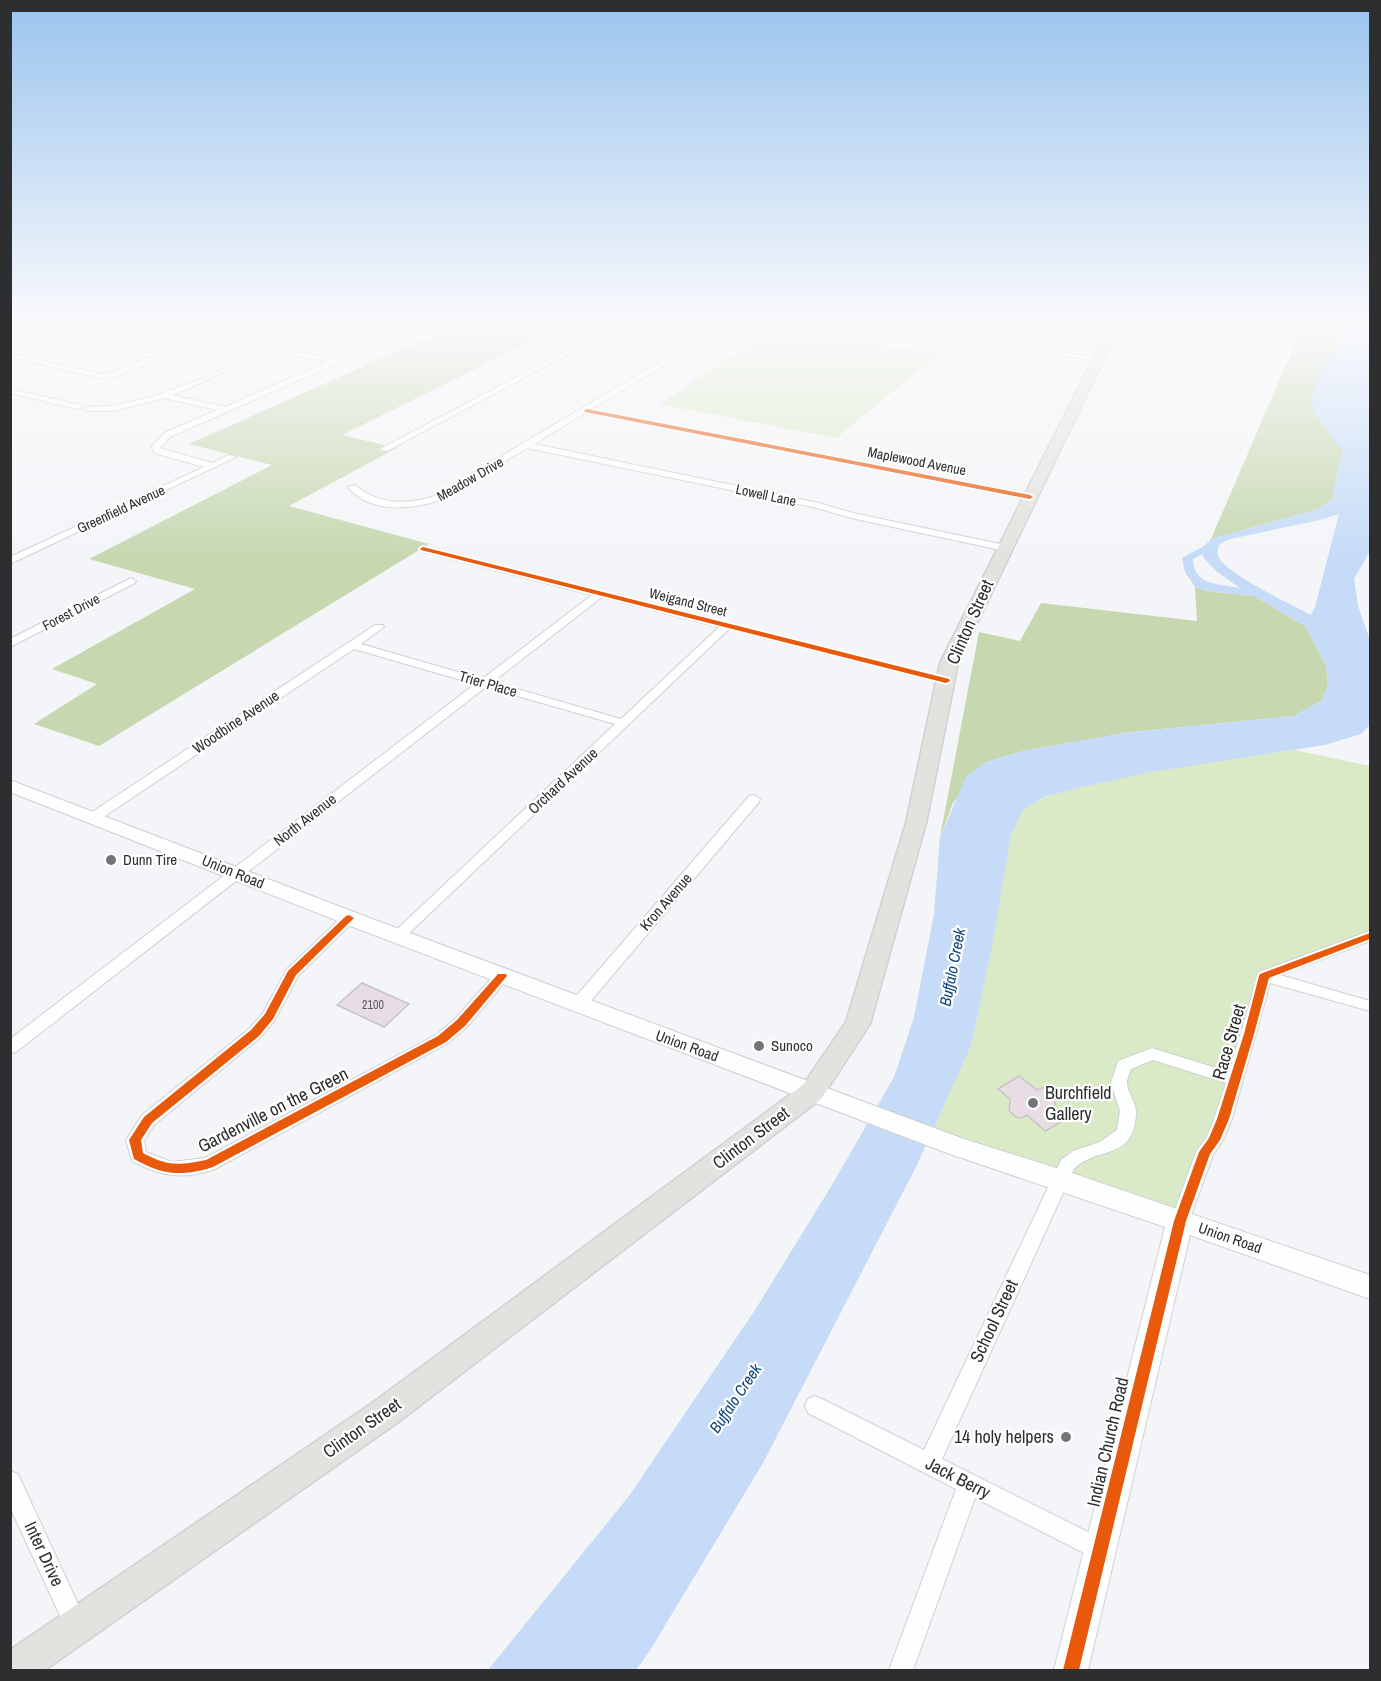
<svg xmlns="http://www.w3.org/2000/svg" width="1381" height="1681" font-family="'Archivo Narrow',sans-serif">
	<rect width="100%" height="100%" fill="#f4f5f8"/>
	<path fill="#daeac6" d="M774,328L939,354L836,438L659,404Z
		M1294,750L1370,766V936L1264,976L1180,1221L931,1133L971,1046L1011,835C1014,828 1017,816 1022,810C1051,781 1245,757 1294,750Z"/>
	<path fill="#c7d8b1" d="M461,323H568L342,435L397,448L289,506L429,544L99,746L34,724L97,684L52,669L195,589L89,559L272,465L189,444Z
		M1304,323H1348V328L1329,358L1312,394L1343,452L1334,498L1318,509L1211,539Z
		M1195,587L1206,591L1254,596L1305,626L1326,665L1328,687L1321,701L1294,716L1131,732L1023,751L984,763L953,803L940,837L979,632L1020,641L1041,603L1197,621Z"/>
	<path fill="#c5dbf7" fill-rule="evenodd" d="M1348,323H1370V551L1354,579L1358,606L1370,640V725L1361,734L1325,745L1151,772L1082,787L1044,797L1022,811L1011,835L992,946L971,1046L916,1167L763,1463L649,1652L636,1670H488L629,1496L755,1310L832,1185L894,1077L914,1017L934,914L940,837L966,777L984,763L1023,751L1131,732L1294,716L1321,701L1328,686L1326,665L1305,626L1254,596L1206,591L1195,587L1185,572L1182,558L1204,546L1211,539L1318,509L1334,498L1333,490L1343,452C1334,439 1323,427 1315,413C1302,390 1336,348 1348,328ZM1339,514L1315,607L1311,615C1291,604 1230,576 1219,558C1216,553 1218,549 1219,545L1230,539L1320,520ZM1203,554V557L1216,571L1240,588C1221,584 1193,586 1193,559Z"/>
	<path fill="#e9dde5" stroke="#c5c5c6" stroke-width="1.5" d="M362,983L409,1004L384,1027L337,1005Z
		M1019,1076L1037,1090L1042,1088L1049,1089L1056,1095L1055,1107L1068,1118L1045,1131L1027,1115L1022,1118L1016,1117L1009,1111L1010,1099L998,1089Z"/>
	<g fill="none" stroke-linecap="round" stroke-linejoin="round">
		<g stroke="#d0d0d3" stroke-width="2">
			<path id="street" d="M10,323L33,328L37,330L63,323H72L10,344V339L31,332L10,327Z
				M166,323C185,323 206,332 224,331C237,330 248,322 261,323L224,335Z
				M619,323H627L387,451L380,449Z
				M642,323C659,323 699,326 713,336L591,409L1030,494L1035,497L1030,500L585,413L534,444L819,503L853,513L1005,545L1010,548L1005,551L851,518L817,508L527,448L438,501C408,510 370,513 348,487L355,485C377,504 405,505 432,497L704,336Z
				M860,323H875L1102,359L1098,361L863,325Z
				M1098,323H1114L1118,325L1115,327Z
				M332,327L371,330L387,337L383,343L170,437L160,448L212,463L229,455L236,457L10,564V557L204,467L158,454L153,451L152,446L164,433L217,410L164,398L112,411H88L84,409L85,407L112,406L156,396L272,351L287,350L334,359L379,338L370,334L334,330ZM287,354L327,362L225,407L172,395C209,381 247,357 287,354Z
				M115,331L117,334L97,342L185,361L181,363L158,359L117,376L101,378L10,357V353L35,359ZM90,344L150,357L112,372L101,374L43,361Z
				M10,389L80,405L81,407L77,409L10,393Z
				M423,546L950,679L952,681L946,684L729,629L403,939H393L391,936L393,933L615,724L486,687L16,1052L10,1054V1039L475,684L354,649L99,820H89L87,817L89,814L375,625H383L384,627L361,644L482,679L592,595L420,551V547ZM602,597L719,627L621,719L493,682Z
				M131,578L136,581L135,583L10,647V639Z
				M754,795L760,799L759,802L584,1009H572L570,1005L572,1001L749,796Z
				M349,913L354,915L356,918L354,921L298,976L275,1020L261,1037L154,1125L144,1141L146,1152L172,1162L205,1158L436,1035L455,1019L497,972H507L510,976L467,1027L448,1043L215,1169C183,1180 162,1177 132,1161L126,1140L142,1115L249,1029L263,1013L287,969L344,915Z
				M1370,931V941L1280,975L1370,1001V1011L1270,983L1232,1119L1223,1140L1213,1155L1189,1221L1187,1226L1180,1229L1173,1226L1171,1221L1196,1152L1207,1137L1214,1119L1226,1083L1153,1060L1131,1069C1130,1073 1127,1078 1127,1082C1127,1093 1137,1103 1136,1114C1133,1162 1098,1145 1074,1169L942,1459L1108,1542L1111,1550L1108,1558L1100,1561L975,1498L913,1670H889L956,1489L808,1413L805,1406L808,1399L815,1396L822,1399L924,1450L1061,1160L1073,1151L1100,1142L1117,1130L1120,1111L1111,1083L1118,1061L1152,1048L1229,1072L1259,972Z
				M10,1471L18,1474L84,1617L88,1625L84,1633L76,1637L68,1633L10,1507Z"/>
		</g>
		<g stroke="#d0d0d3" stroke-width="2">
			<path id="secondary" d="M10,780L367,917L964,1139L1069,1172L1370,1275V1299L1190,1235L1088,1670H1054L1165,1227L947,1153L353,927L10,792Z"/>
		</g>
		<g stroke="#d1d1d3" stroke-width="3">
			<path id="primary" d="M1111,323H1121L958,663L926,823L870,1024L821,1099L397,1423L45,1670H10V1650L375,1401L803,1085L846,1022L906,823L940,663Z"/>
		</g>
		<use href="#street" fill="#fdfefe" fill-rule="evenodd"/>
		<use href="#secondary" fill="#fdfefe" fill-rule="evenodd"/>
		<use href="#primary" fill="#e4e2de" fill-rule="evenodd"/>
		<g stroke="#fff" stroke-width="4">
			<path id="cycleway" d="M587,409L1030,495L1033,497L1030,499L585,412L584,411Z
				M423,547L949,679L950,681L946,683L421,550L420,549Z
				M349,915L354,918L352,920L296,975L273,1019L259,1036L152,1123L141,1140L143,1153C169,1167 179,1165 206,1160L438,1036L457,1020L498,974H506L507,976L465,1026L446,1042L213,1167C181,1177 163,1175 134,1159L129,1140L144,1117L251,1030L265,1014L288,971L346,916Z
				M1370,933V939L1269,978L1254,1034L1229,1119L1220,1140L1210,1154L1186,1221L1079,1670H1063L1174,1221L1199,1152L1209,1138L1217,1119L1244,1034L1259,976L1260,974Z"/>
		</g>
		<use href="#cycleway" fill="#e8590c" fill-rule="evenodd"/>
	</g>
	<linearGradient id="sky" x2="0" y2="1"><stop stop-color="#9ac4ee"/><stop offset="0.58" stop-color="#fafafc"/><stop offset="1" stop-color="#fafafc" stop-opacity="0"/></linearGradient>
	<rect width="1381" height="558" fill="url(#sky)"/>
	<g fill="#737476" stroke="#fff" stroke-width="2">
		<circle cx="111" cy="860" r="6"/>
		<circle cx="759" cy="1046" r="6"/>
		<circle cx="1033" cy="1103" r="6"/>
		<circle cx="1066" cy="1437" r="6"/>
	</g>
	<g text-anchor="middle" stroke-width="4.5" stroke-linejoin="round" paint-order="stroke">
		<g font-size="12" fill="#5d5b5e">
			<text x="373" y="1009">2100</text>
		</g>
		<g font-size="14" fill="#2d2e30" stroke="#fff">
			<text transform="translate(917 461) rotate(11)" y="5">Maplewood Avenue</text>
			<text transform="translate(470 479) rotate(-30)" y="5">Meadow Drive</text>
			<text transform="translate(766 495) rotate(12)" y="5">Lowell Lane</text>
			<text transform="translate(121 509) rotate(-25)" y="5">Greenfield Avenue</text>
			<text transform="translate(688 602) rotate(14)" y="5">Weigand Street</text>
			<text transform="translate(71 612) rotate(-28)" y="5">Forest Drive</text>
		</g>
		<g font-size="15" fill="#2d2e30" stroke="#fff">
			<text transform="translate(488 684) rotate(16)" y="5">Trier Place</text>
			<text transform="translate(236 722) rotate(-34)" y="5">Woodbine Avenue</text>
			<text transform="translate(563 781) rotate(-43)" y="5">Orchard Avenue</text>
			<text transform="translate(305 820) rotate(-38)" y="5">North Avenue</text>
			<text transform="translate(233 872) rotate(22)" y="5">Union Road</text>
			<text transform="translate(666 902) rotate(-49)" y="5">Kron Avenue</text>
			<text transform="translate(687 1046) rotate(20)" y="5">Union Road</text>
			<text transform="translate(1230 1238) rotate(19)" y="5">Union Road</text>
		</g>
		<g font-size="15" fill="#2d2e30" stroke="#fff" text-anchor="start">
			<text x="123" y="865">Dunn Tire</text>
			<text x="771" y="1051">Sunoco</text>
		</g>
		<g font-size="16" font-style="italic" fill="#0f447b" stroke="#fff">
			<text transform="translate(952 967) rotate(-79)" y="6">Buffalo Creek</text>
			<text transform="translate(735 1398) rotate(-56)" y="6">Buffalo Creek</text>
		</g>
		<g font-size="18" fill="#2d2e30" stroke="#fff">
			<text transform="translate(970 622) rotate(-66)" y="6">Clinton Street</text>
			<text transform="translate(1229 1042) rotate(-74)" y="6">Race Street</text>
			<text transform="translate(273 1110) rotate(-27)" y="6">Gardenville on the Green</text>
			<text transform="translate(751 1138) rotate(-37)" y="6">Clinton Street</text>
			<text transform="translate(994 1321) rotate(-65)" y="6">School Street</text>
			<text transform="translate(362 1428) rotate(-35)" y="6">Clinton Street</text>
			<text transform="translate(1108 1442) rotate(-77)" y="6">Indian Church Road</text>
			<text transform="translate(958 1478) rotate(27)" y="6">Jack Berry</text>
			<text transform="translate(44 1554) rotate(65)" y="6">Inter Drive</text>
		</g>
		<g font-size="18" fill="#2d2e30" stroke="#fff" text-anchor="start">
			<text x="1045" y="1099">Burchfield<tspan x="1045" dy="21">Gallery</tspan></text>
			<text x="1054" y="1443" text-anchor="end">14 holy helpers</text>
		</g>
	</g>
	<rect width="1381" height="1681" fill="none" stroke="#2d2e30" stroke-width="24"/>
</svg>
